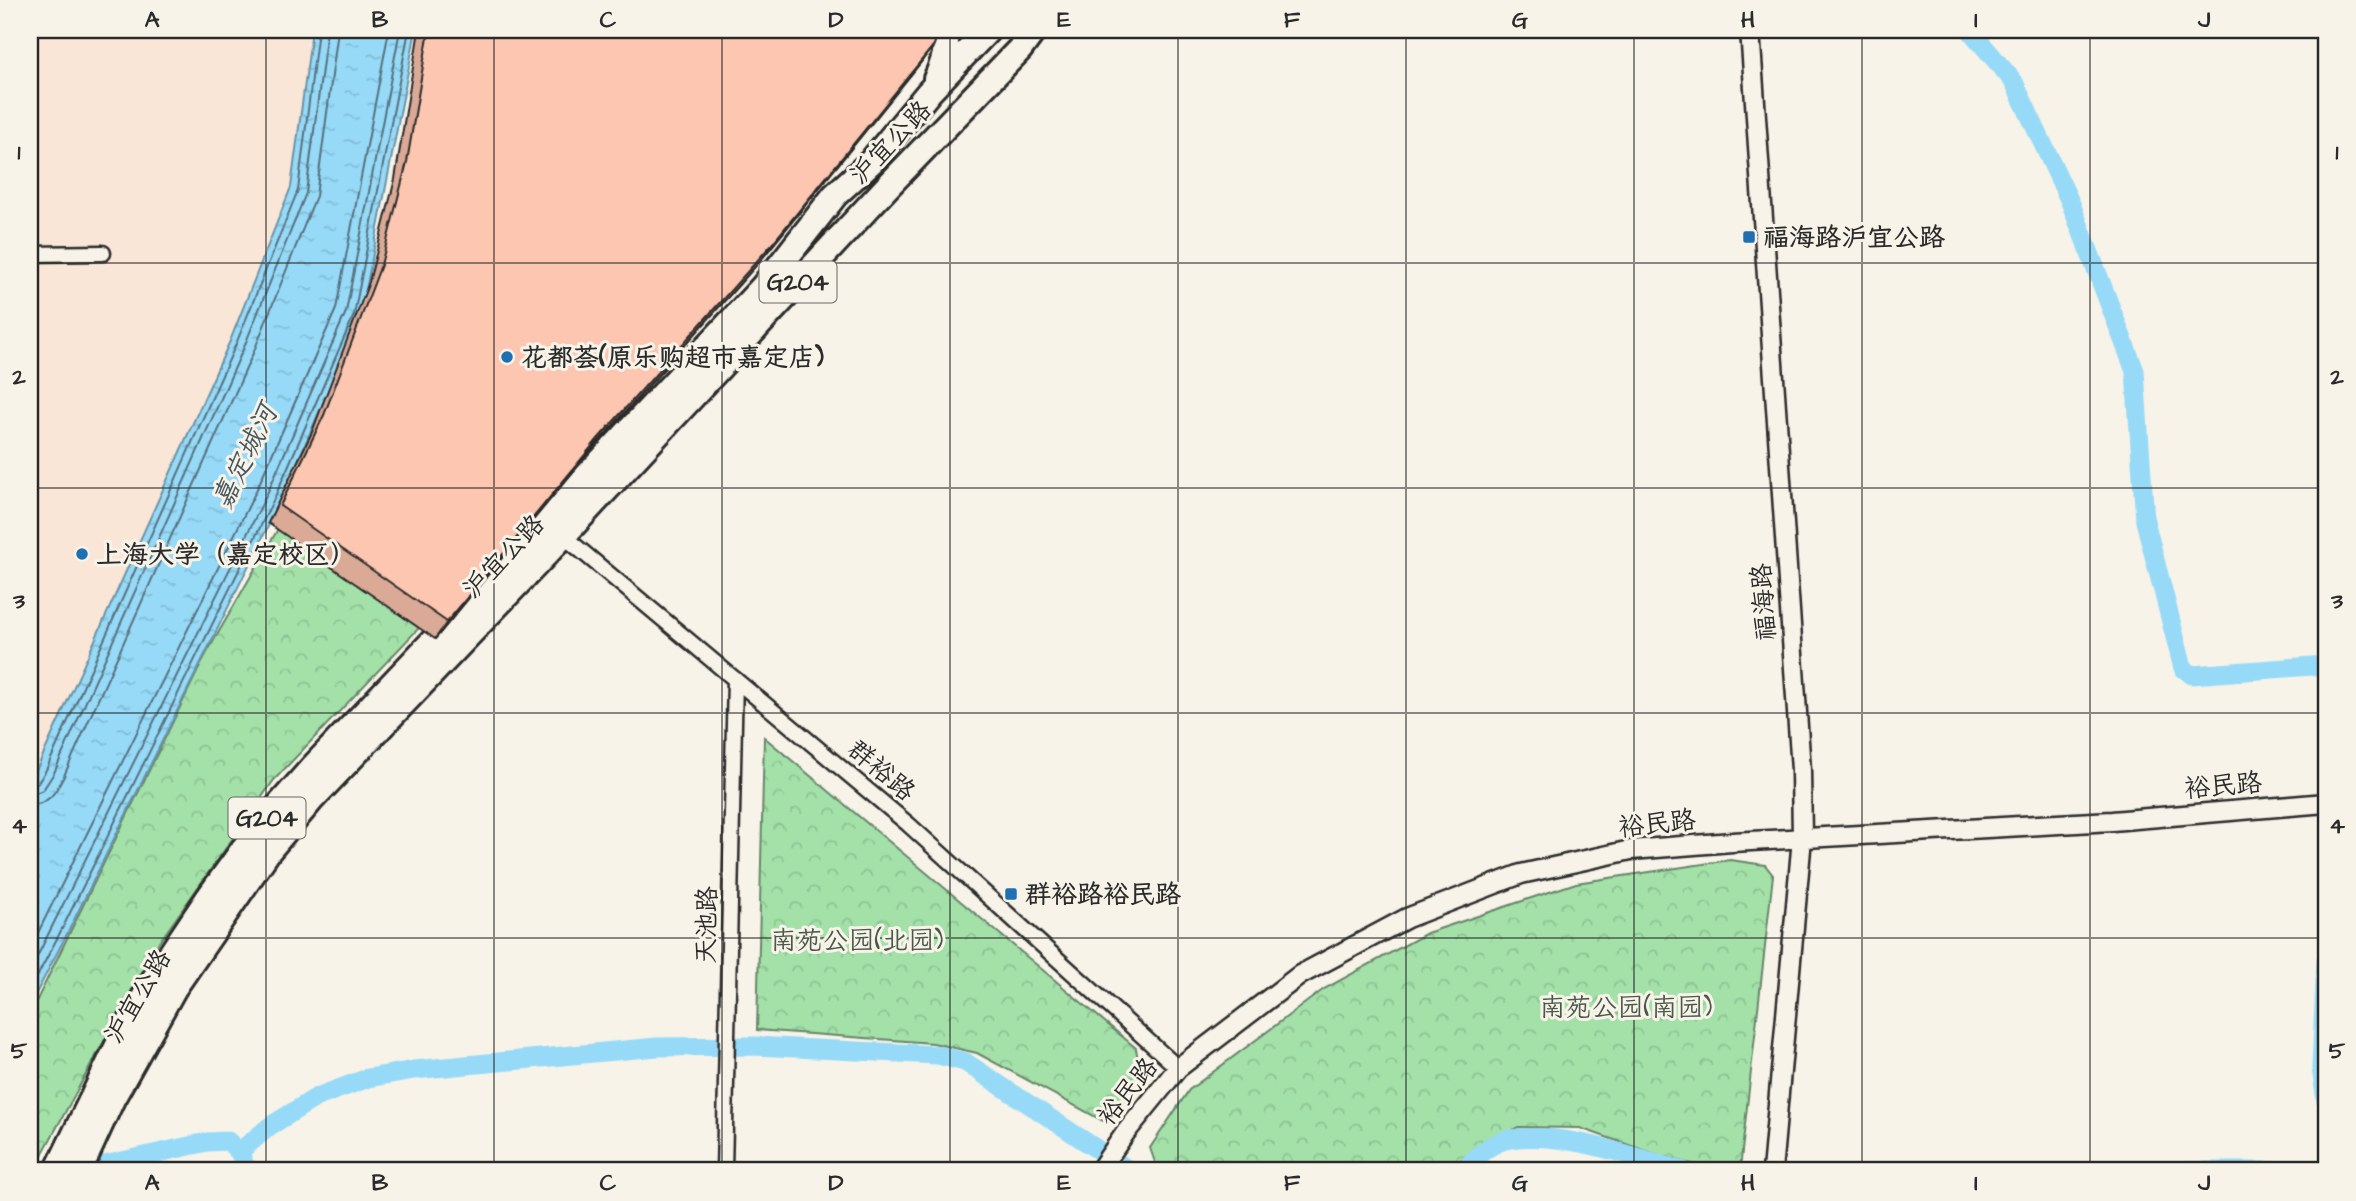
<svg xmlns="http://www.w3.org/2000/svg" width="2356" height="1201" font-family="'Architects Daughter','LXGW WenKai TC',sans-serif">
	<defs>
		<pattern id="park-crowns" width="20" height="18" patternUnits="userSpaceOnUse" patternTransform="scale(1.75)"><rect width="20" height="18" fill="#a3e1a9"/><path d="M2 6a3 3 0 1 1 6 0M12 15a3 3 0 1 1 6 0" fill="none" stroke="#8cc192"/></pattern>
		<pattern id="water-ripples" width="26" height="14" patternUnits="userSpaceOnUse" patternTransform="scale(1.75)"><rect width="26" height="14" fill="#96daf8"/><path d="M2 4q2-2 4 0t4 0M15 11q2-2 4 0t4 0" fill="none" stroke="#81bbd5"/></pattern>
	</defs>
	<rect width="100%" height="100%" fill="#f7f3e8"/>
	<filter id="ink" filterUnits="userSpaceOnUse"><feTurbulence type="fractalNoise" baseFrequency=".0143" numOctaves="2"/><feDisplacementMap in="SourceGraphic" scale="14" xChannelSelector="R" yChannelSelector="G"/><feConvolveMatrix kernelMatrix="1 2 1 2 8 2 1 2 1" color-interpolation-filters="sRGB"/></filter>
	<g filter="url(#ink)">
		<path fill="#f9e6d7" d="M30,30H312L291,187L230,341L30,784Z"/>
		<path fill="url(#park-crowns)" stroke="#67866a" stroke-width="2" d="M278,529L419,628L274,780L155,948L33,1171H30V1014L205,656Z
			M764,737L1136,1048L1141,1080L1105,1122L977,1053L933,1043L757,1030Z
			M1730,860L1765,865L1773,875L1740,1169L1695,1165L1655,1154L1580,1128L1518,1127L1457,1162L1448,1171H1165L1157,1168L1150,1148L1189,1090L1324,989L1427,933L1576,883Z"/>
		<path fill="url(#water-ripples)" stroke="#6b94a6" stroke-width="2" d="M312,30H416L361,316L280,502L69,930L30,1005V784L230,341L291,187Z"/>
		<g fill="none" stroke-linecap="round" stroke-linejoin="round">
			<path stroke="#56717d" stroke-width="2" d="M30,786L38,783L46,770L236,344L298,190L318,30
				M30,795L43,790L54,773L244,347L306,193L327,30
				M30,805C49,804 55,793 63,778L254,351L316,196L338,30
				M30,949L256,491L336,309L389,30
				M30,971L266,496L346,312L400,30
				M30,990L63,927L274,499L354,315L409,30"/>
			<path stroke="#96daf8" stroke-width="19" d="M1970,30L2014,82L2071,204L2135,371L2145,521L2183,668L2192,675L2326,665
				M2326,960L2321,1068L2326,1101
				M239,1152L270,1126L317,1097L368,1078L414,1070L657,1047L754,1046L938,1055L965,1062L1130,1171
				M78,1171L207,1142L228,1141L239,1152L248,1171
				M1462,1171C1476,1158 1490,1142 1510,1139C1564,1131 1633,1157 1684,1171
				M2161,1171H2302"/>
			<g stroke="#2b2b2b" stroke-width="19">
				<path id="minor" d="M30,254L103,253
					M560,533L908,824L1178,1068
					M724,1171L735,679"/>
			</g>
			<g stroke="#2b2b2b" stroke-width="23">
				<path id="tertiary" d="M1750,30L1801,770L1802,838L1772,1171
					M1099,1171L1126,1132L1178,1068L1300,975L1407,918L1521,874L1631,850L1732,842L2112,821L2326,803"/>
			</g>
			<g stroke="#2b2b2b" stroke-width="30">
				<path id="trunk" d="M936,79C944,62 948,49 945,30
					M57,1171L124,1033L158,973L209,897L258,829L314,766L435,639L763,287L835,195L871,162L929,92L988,30
					M79,1171L112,1099L174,988L269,850L311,800L563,536L886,188L1020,49L1034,30"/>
			</g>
			<use href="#minor" stroke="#f7f3e8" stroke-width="14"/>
			<use href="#tertiary" stroke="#f7f3e8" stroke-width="18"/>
			<use href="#trunk" stroke="#f7f3e8" stroke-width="24"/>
		</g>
		<path fill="#daaa97" stroke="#2b2b2b" stroke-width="2" d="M419,30H937L922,61L760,261L586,456L435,639L268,523L312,432L369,282L395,179Z"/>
		<path fill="#b18b7b" stroke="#2b2b2b" stroke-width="2" d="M934,45L922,61L760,261L586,456L435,639L447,622L598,439Z"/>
		<path fill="#fdc6b0" stroke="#2b2b2b" stroke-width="2" d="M429,30H937L938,32L934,45L772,244L598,439L447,622L280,506L324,415L381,265L407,162Z"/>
	</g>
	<path fill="none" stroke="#2b2b2b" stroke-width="2" stroke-opacity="0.55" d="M266,30V1171M494,30V1171M722,30V1171M950,30V1171M1178,30V1171M1406,30V1171M1634,30V1171M1862,30V1171M2090,30V1171M30,263H2326M30,488H2326M30,713H2326M30,938H2326"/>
	<g fill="#1f6fb2" stroke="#f7f3e8" stroke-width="2.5">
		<rect x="1742" y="230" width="14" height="14" rx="3.5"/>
		<circle cx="507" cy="357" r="7"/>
		<circle cx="82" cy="554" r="7"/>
		<rect x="1004" y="887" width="14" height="14" rx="3.5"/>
	</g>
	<g text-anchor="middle" stroke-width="6" stroke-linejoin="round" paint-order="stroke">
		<g fill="#f7f3e8" stroke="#686764" stroke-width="2">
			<rect x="759.5" y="261.5" width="77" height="41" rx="5"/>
			<rect x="228.5" y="797.5" width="77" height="41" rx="5"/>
		</g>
		<g font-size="24" font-weight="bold" fill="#2b2b2b">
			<text x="798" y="290">G204</text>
			<text x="267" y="826">G204</text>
		</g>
		<g font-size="26" fill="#2b2b2b" stroke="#f7f3e8">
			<text transform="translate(890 142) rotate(-46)" y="9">沪宜公路</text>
			<text transform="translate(503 556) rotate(-46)" y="9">沪宜公路</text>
			<text transform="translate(1763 602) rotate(-94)" y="9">福海路</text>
			<text transform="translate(882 770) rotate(40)" y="9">群裕路</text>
			<text transform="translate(2223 785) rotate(-5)" y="9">裕民路</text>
			<text transform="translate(1657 823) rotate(-6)" y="9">裕民路</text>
			<text transform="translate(706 925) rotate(-89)" y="9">天池路</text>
			<text transform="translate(137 996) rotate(-59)" y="9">沪宜公路</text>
			<text transform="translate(1127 1091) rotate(-51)" y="9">裕民路</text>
		</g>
		<g font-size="26" font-weight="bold" fill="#2b2b2b" stroke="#f7f3e8" text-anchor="start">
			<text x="1763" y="246">福海路沪宜公路</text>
			<text x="521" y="366">花都荟(原乐购超市嘉定店)</text>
			<text x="96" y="563">上海大学（嘉定校区）</text>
			<text x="1025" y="903">群裕路裕民路</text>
		</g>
		<g font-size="26" fill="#49584a" stroke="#f7f3e8">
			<text x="857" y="949">南苑公园(北园)</text>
			<text x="1626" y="1016">南苑公园(南园)</text>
		</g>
		<g font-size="28" font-style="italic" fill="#46575e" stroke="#f7f3e8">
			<text transform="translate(244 456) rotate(-64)" y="10">嘉定城河</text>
		</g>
	</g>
	<rect width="2356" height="1201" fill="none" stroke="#f7f3e8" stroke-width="77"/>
	<rect x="38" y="38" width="2280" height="1124" fill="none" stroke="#2b2b2b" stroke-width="2.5"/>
	<g font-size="23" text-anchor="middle" font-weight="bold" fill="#2b2b2b">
		<text x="152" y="27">A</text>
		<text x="380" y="27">B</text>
		<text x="608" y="27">C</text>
		<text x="836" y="27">D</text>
		<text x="1064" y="27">E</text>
		<text x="1292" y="27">F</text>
		<text x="1520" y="27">G</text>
		<text x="1748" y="27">H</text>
		<text x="1976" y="27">I</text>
		<text x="2204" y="27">J</text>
		<text x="19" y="159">1</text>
		<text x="2337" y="159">1</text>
		<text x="19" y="384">2</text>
		<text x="2337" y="384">2</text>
		<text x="19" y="608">3</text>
		<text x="2337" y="608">3</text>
		<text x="19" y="833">4</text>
		<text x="2337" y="833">4</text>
		<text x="19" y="1058">5</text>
		<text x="2337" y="1058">5</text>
		<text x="152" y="1190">A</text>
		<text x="380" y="1190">B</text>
		<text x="608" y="1190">C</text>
		<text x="836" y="1190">D</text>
		<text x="1064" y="1190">E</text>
		<text x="1292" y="1190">F</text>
		<text x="1520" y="1190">G</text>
		<text x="1748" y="1190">H</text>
		<text x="1976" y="1190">I</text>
		<text x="2204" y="1190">J</text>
	</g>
</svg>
